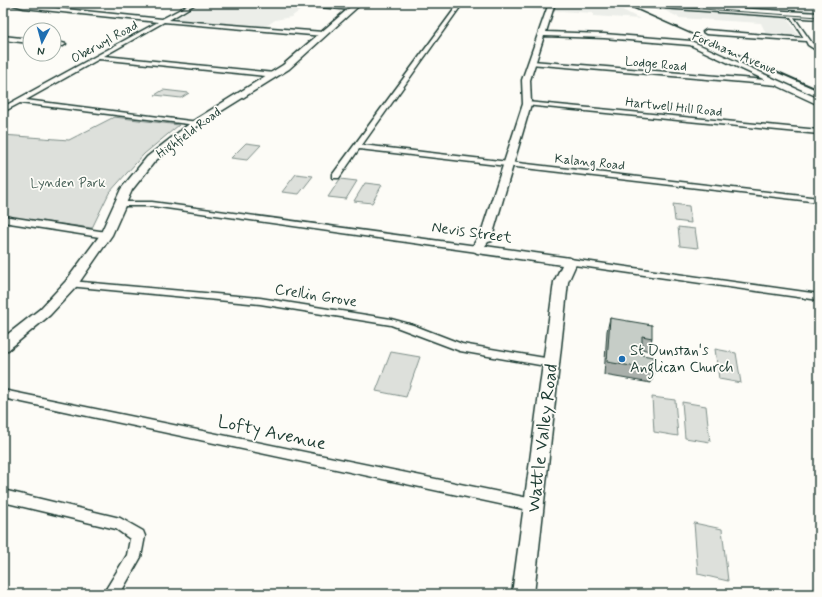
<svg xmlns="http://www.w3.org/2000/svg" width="822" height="597" font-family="Mynerve,sans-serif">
	<rect width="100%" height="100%" fill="#fdfcf7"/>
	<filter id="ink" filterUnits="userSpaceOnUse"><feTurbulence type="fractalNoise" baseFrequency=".025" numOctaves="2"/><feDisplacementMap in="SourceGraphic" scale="8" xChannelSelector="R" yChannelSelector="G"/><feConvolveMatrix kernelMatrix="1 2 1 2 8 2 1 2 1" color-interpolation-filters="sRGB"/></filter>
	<g filter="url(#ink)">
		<path fill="#eceee9" d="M202,3H256L305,7L291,17L275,20L265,27L174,19Z
			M431,3L611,4L640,19L593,16V13Z
			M720,3H818L819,14L721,7Z
			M660,8L786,16L800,38L767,36L761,23L680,18Z"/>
		<path fill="#dde0db" stroke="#7e8e88" d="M163,90L189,93L181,98L155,95Z
			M114,117L179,125L144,154L109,193L92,228L3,216V135L69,140Z
			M246,143L261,145L247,160L231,158Z
			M296,174L313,176L299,194L282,192Z
			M340,179L357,181L346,199L328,197Z
			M365,183L382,185L372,203L354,201Z
			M673,204L689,206L691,223L675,221Z
			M678,227L695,229L698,248L680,246Z
			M715,349L736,353L741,383L719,379Z
			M391,352L420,357L406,397L376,391Z
			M652,397L675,400L678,436L654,432Z
			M682,402L706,406L710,442L685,438Z
			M694,523L722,529L728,581L698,574Z"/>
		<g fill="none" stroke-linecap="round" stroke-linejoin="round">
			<g stroke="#1f3d34" stroke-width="3">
				<path id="street" d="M7,3L162,19L192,3H197L169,20L323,32L326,34L323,36L164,22L104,56L275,73L278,75L275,77L99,59L26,100L198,122L199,123L196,125L20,103L3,112V107L158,22L24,8Z
					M276,3H295L354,9L352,10Z
					M459,3H463L362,145L819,198V202L359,149L339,178H333V174Z
					M791,13L812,43L819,48V52L808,45L806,41L706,34L703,32L706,30L804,38L789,14Z
					M3,36L30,39V43L3,40Z
					M54,41L66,44L63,46L54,45Z
					M532,61L777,81L780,83L777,85L530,64L529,63Z
					M527,102L819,130V134L525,105V103Z
					M118,202H152L477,246L482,249L477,252L152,206H121L117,204Z
					M3,216L106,232L110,235L106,238L3,222Z
					M570,259L819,294V300L567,264L565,262Z
					M71,281L260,298L391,319L413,325L462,344L551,359L555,360L557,363L555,366L551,367L460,351L391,325L260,304L68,286L66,284L68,282Z
					M3,390L533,499L538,501L540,505L538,509L533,511L3,398Z
					M3,490L120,518L143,531L145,536L141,557L120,594H103L127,555L130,539L116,529L3,502Z"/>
			</g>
			<g stroke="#1f3d34" stroke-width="3">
				<path id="secondary" d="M355,3H362L289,69L199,125L155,161L132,190L112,235L76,287L50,315L8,350L3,351V338L40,309L66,281L100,235L121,189L147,157L193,121L283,65Z
					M549,3H555L546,32L604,34L691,41L819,99V105L690,45L604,38L544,36L530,80L531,104L494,230L492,241L488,242L485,246L570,258L577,262L568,282L534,594H512L554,282L562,265L477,253L471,249L482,230L523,104L522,80Z
					M708,3H714L716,10H712Z"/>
			</g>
			<g stroke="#1f3d34" stroke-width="3">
				<path id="highway" d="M615,3H657L819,13V19L619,5Z"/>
			</g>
			<use href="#street" fill="#fdfcf7" fill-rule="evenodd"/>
			<use href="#secondary" fill="#fdfcf7" fill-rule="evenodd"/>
			<use href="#highway" fill="#fdfcf7" fill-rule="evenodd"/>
			<path stroke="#1f3d34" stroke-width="1" d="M614,3L819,17"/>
			<path stroke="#1f3d34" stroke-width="1.5" d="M622,3L771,69"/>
			<path stroke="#1f3d34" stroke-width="2" d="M769,68L819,90"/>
		</g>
		<path fill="#aab0ab" stroke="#1f3d34" d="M610,318L652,338L649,351L642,349V355L655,370L651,383L604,375L607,331Z"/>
		<path fill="#c6cdc7" stroke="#1f3d34" d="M610,318L652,325V338L642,336V355L654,357L655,370L607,362Z"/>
	</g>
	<circle fill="#1f6fb2" stroke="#fdfcf7" stroke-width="1.5" cx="622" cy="359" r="4"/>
	<g text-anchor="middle" stroke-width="3.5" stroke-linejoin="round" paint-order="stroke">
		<g font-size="13" fill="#1f3d34" stroke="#fdfcf7">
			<text transform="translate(104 41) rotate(-29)" y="5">Oberwyl Road</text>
			<text transform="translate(735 52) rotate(23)" y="5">Fordham Avenue</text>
			<text transform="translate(656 63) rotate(5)" y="5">Lodge Road</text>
			<text transform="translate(674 106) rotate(6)" y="5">Hartwell Hill Road</text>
			<text transform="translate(188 132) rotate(-36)" y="5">Highfield Road</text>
			<text transform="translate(590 161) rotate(6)" y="5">Kalang Road</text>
		</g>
		<g font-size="13" fill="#455e55" stroke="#fdfcf7">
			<text x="68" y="187">Lynden Park</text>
		</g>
		<g font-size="15" fill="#1f3d34" stroke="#fdfcf7">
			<text transform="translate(472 232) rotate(8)" y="5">Nevis Street</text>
			<text transform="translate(316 295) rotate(9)" y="5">Crellin Grove</text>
		</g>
		<g font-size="15" fill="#1f3d34" stroke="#fdfcf7" text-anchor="start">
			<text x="630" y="355">St Dunstan's<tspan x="630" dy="17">Anglican Church</tspan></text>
		</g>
		<g font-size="18" fill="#1f3d34" stroke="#fdfcf7">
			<text transform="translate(272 432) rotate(12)" y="6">Lofty Avenue</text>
			<text transform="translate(542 438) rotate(-83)" y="6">Wattle Valley Road</text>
		</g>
	</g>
	<rect width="822" height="597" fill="none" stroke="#fdfcf7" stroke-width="16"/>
	<rect x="8" y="8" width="806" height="581" fill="none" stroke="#1f3d34" stroke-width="1.5" filter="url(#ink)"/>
	<g transform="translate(42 42) rotate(186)"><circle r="19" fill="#fdfcf7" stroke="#a4b0a9"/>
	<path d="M0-3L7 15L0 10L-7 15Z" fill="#1f6fb2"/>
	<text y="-6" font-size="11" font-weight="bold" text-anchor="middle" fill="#1f3d34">N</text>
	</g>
</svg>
